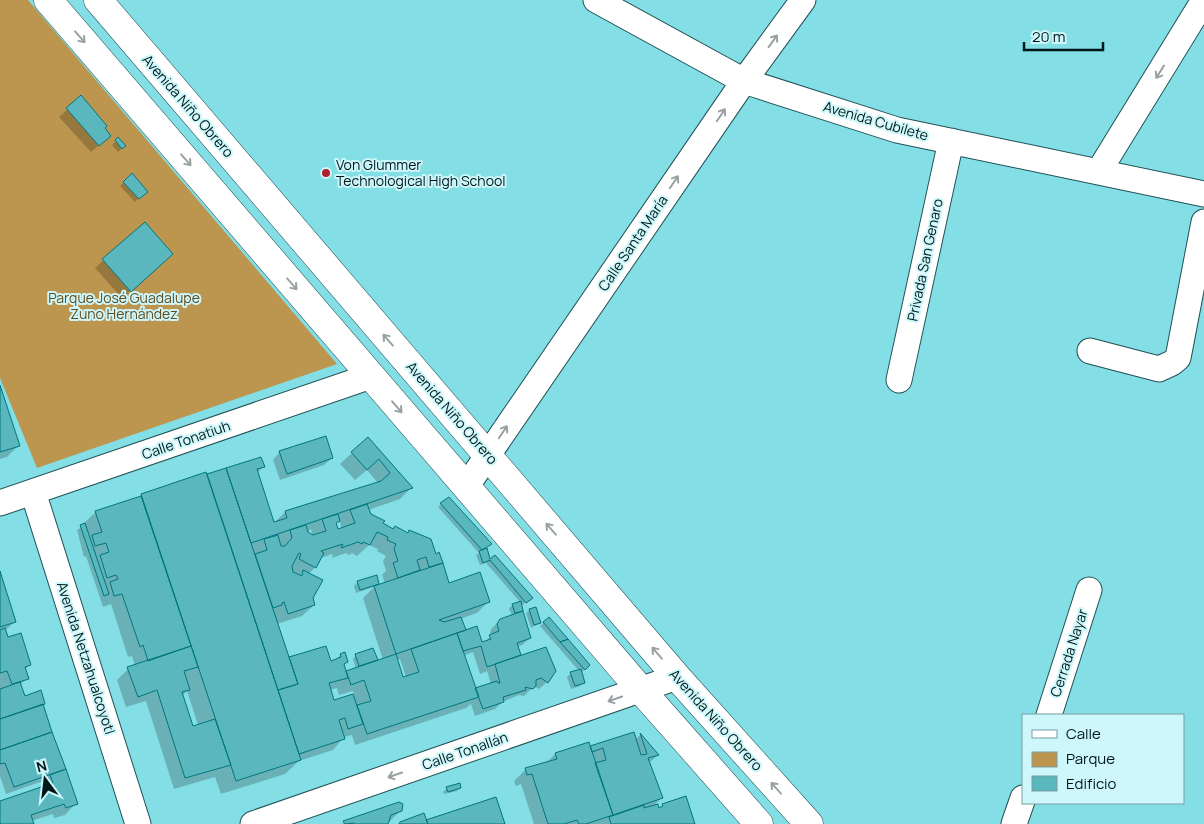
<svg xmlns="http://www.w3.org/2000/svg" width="1204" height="824" font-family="Manrope,sans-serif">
	<rect width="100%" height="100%" fill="#84dee5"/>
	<path fill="#bc964e" d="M0,0H28L337,364L37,468L0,378Z"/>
	<path fill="#0003" fill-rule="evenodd" d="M81,97L103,129L102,143L91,152L59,117Z
		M118,139L124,146L118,152L112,145Z
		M132,175L146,191L135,202L120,186Z
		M145,223L164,262L122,298L95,268Z
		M0,389L19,445L7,457L0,459Z
		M367,439L411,488L400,499L368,510L370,515L381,524L435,555L438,554L449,584L489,601L477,613L460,619L465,632L482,644L491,636L490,632L492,628L500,620L512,616L509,608L513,605L520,602L486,563L480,565L476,555L479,553L438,507L441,504L490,544L485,548L490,561L495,556L527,601L521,606L530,638L522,645L517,647L520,657L547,682L539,689L534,686L524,696L519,695L502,702L495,709L475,716L471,704L466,708L355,745L352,735L344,737L333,750L299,761L285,774L221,794L215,777L174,789L146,701L126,707L117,680L128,669L135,666L132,656L128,657L111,604L103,607L86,556L84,557L77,530L85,525L84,523L96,512L205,474L206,476L260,458L263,467L257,473L273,524L285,512L378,483L367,470L355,480L340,464ZM339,520L342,529L337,531L335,524ZM311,529L313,537L307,532ZM369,545L378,549L377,551L386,556L383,561L386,571L382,575L385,583L379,585L376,576L358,582L354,586L356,593L374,587L363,598L383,660L373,663L377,659L356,655L353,659L356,669L345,672L343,666L347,662L341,655L335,660L330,662L289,659L277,624L302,616L314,605L309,574L315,567L320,558L333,554L332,558L346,553L349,555L352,553L357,556ZM473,652L480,674L487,671L491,684L475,689L463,656ZM400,659L406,677L403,678L397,660ZM337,688L339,695L353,691L354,695L333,702L329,690ZM187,691L198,725L192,727L182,696Z
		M280,452L332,458L324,465L280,480L273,460Z
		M0,576L15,621L5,631L7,639L30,664L25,670L27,678L20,685L24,697L42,705L76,803L65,815L54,818L53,814L31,821L32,824H0V802L40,789L39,787L46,780L6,794L0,776Z
		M530,610L540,623L531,628L526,613Z
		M549,618L585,669L581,673L584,683L580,686L571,689L567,677L571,673L579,671L540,626Z
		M640,735L658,755L649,763L661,798L653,807L658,810L663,805L693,824H534L521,784L516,786L514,781L526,769L545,764L555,754L635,740Z
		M460,787L457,791L444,794L443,792L447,788Z
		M401,810L387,824H342L344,822Z"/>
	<path fill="#5bb7be" stroke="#00767d" d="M81,95L107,126L105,128L111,136L99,146L66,108Z
		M118,137L126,146L122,149L115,140Z
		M132,173L148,192L139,199L123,182Z
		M145,222L173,254L131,292L102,259Z
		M0,385L20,446L0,452Z
		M326,436L333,458L287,474L279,451Z
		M368,437L413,488L251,543L226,468L261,457L265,467L257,469L274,522L287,518L285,511L381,481L390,473L379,459L367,470L351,452Z
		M226,468L298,684L278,690L207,474Z
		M206,472L301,760L236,781L141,494Z
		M141,496L191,646L148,661L143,645L140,647L122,594L114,596L110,582L118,579L116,575L107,578L100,555L109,552L106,543L95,546L92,535L102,532L95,511Z
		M449,497L492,544L482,550L440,503Z
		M367,504L371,514L385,521L383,523L393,529L395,526L408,533L409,530L431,539L436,554L439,552L443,563L429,567L426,557L417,560L420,570L398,578L393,563L398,561L394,549L396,544L387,540L388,537L377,532L370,545L363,542L362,544L358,542L341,548L343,544L321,551L324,553L316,568L299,559L301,554L299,553L292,566L293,572L302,576L303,570L323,580L313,598L315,605L288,614L284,602L282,603V605L273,608L255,554L267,550L264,539L278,535L281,546H285L292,538L290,530L306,525L308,532L313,535L326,531L322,519L338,514L340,521L336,523L338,529L355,523L350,510Z
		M85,523L109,594L104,596L80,525Z
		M487,548L490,559L495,555L533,598L526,603L490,560L483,563L479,551Z
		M443,563L449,583L480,572L490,602L439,620L444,622L461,617L466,630L396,654L374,586Z
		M0,571L16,622L0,627Z
		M377,575L379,584L360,590L357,581Z
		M521,601L523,611L515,613L512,604Z
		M536,607L541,623L534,625L529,609Z
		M523,611L531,638L517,643L521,655L487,667L481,646L463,651L457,633L477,626L482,642L491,639L489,635L499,631L497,624L500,619Z
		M549,617L568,639L566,640L560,642L543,622Z
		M5,628L8,637L21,633L31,665L25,667L29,679L12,684L7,671L0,673V630Z
		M457,633L479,697L367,734L357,705L371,701L364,680L351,685L346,671L396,654L403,677L419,672L411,649Z
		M568,639L590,665L585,670L560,642Z
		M191,646L198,667L184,671L190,690L182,692L193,726L215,719L231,765L185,778L157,690L138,697L127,667Z
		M326,646L331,661L341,657L340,654L345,652L348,662L344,664L348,678L329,683L334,700L353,694L363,724L348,729L345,718L339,720L345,739L299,754L278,690L298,684L289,657Z
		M546,647L556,671L548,683L541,678L536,680V686L533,689L525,687L526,690L503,697L504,702L483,709L475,688L497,681L498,683H500L495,664Z
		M373,648L378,660L359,666L355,654Z
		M581,669L585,683L575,686L570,672Z
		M20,682L25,696L41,690L45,704L0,719V689Z
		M43,704L52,732L0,750V719Z
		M52,732L66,769L14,787L5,763L0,764V750Z
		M634,732L641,755L647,754L640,733L659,755L648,758L663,798L613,815L595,763L606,760L603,748L592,752L590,746Z
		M589,742L613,815L586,824H579L577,820L564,824H548L532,774L527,775L525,768L557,759L555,753Z
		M66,769L78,804L66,808L64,804L31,815L34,824H0V801L53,783L50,775Z
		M460,783L461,788L448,792L446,787Z
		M686,796L695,824H611L609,817L644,805V808L658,804L659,808L663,806L662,804Z
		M496,797L505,824H428L426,820Z
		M399,802L403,804L402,811L391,815L388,824H354V823L345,824L343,821Z
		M424,813L428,824H399L400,822Z"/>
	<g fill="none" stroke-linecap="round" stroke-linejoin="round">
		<g stroke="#205155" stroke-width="27">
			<path id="minor" d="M596,0L744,81L897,130L1204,194
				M1099,171L1204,0
				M1090,351L1159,369L1172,363L1178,358L1204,222
				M899,380L951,141
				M466,487L744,81L803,0
				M33,492L138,824
				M0,503L371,376
				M1049,715L1089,590
				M253,824L677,677
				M1014,824L1023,798"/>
		</g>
		<g stroke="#205155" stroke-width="29">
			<path id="secondary" d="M48,0L641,690L759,824
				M98,0L677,677L809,824"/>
		</g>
		<use href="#minor" stroke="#fff" stroke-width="25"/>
		<use href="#secondary" stroke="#fff" stroke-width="28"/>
	</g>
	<defs><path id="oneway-shaft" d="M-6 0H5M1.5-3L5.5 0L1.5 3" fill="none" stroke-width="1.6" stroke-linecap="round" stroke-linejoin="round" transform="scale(1.25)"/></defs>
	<g stroke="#99a2a3">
		<use href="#oneway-shaft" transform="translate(80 37) rotate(49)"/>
		<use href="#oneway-shaft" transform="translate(773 41) rotate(-54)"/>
		<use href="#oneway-shaft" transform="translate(1160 72) rotate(122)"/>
		<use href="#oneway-shaft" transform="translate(721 115) rotate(-56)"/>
		<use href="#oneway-shaft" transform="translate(186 160) rotate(49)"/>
		<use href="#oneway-shaft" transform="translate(674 182) rotate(-56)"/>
		<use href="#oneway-shaft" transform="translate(292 284) rotate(49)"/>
		<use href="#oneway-shaft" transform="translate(388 340) rotate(-131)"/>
		<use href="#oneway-shaft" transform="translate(397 407) rotate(49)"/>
		<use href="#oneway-shaft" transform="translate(503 432) rotate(-56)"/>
		<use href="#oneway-shaft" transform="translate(551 529) rotate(-131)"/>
		<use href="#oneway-shaft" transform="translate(657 653) rotate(-131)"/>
		<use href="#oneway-shaft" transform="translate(615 699) rotate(161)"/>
		<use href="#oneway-shaft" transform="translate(395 775) rotate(161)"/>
		<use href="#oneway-shaft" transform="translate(776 788) rotate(-132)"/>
	</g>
	<circle fill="#b11f2f" stroke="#cdf7fa" stroke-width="2" cx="326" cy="173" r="5"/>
	<g text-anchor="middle" stroke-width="4" stroke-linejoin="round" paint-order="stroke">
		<g font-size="14" fill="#001719" stroke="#cdf7fa">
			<text transform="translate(188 106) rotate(49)" y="5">Avenida Niño Obrero</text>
			<text transform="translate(876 121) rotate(16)" y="5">Avenida Cubilete</text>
			<text transform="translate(633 243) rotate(-56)" y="5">Calle Santa María</text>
			<text transform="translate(925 260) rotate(-78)" y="5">Privada San Genaro</text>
			<text transform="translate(452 413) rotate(49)" y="5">Avenida Niño Obrero</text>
			<text transform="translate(186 440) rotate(-19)" y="5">Calle Tonatiuh</text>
			<text transform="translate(1069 653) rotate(-72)" y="5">Cerrada Nayar</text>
			<text transform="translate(86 658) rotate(72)" y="5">Avenida Netzahualcoyotl</text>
			<text transform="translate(716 720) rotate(48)" y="5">Avenida Niño Obrero</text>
			<text transform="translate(465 751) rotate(-19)" y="5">Calle Tonallán</text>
		</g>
		<g font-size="14" fill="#001719" stroke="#cdf7fa" text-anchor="start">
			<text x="336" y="170">Von Glummer<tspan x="336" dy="16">Technological High School</tspan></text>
		</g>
		<g font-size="14" fill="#624b1d" stroke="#cdf7fa">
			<text x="124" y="303">Parque José Guadalupe<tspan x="124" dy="16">Zuno Hernández</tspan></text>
		</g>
	</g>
	<rect x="1022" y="714" width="162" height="90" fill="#cdf7fa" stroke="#7b9da0"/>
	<rect x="1032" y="730" width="25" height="8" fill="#ffffff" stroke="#7b9da0"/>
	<text x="1066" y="739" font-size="15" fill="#001719">Calle</text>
	<rect x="1032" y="752" width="25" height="15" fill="#bc964e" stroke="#7b9da0"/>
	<text x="1066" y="764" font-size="15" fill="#001719">Parque</text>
	<rect x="1032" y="776" width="25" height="15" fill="#5bb7be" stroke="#7b9da0"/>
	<text x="1066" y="789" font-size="15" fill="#001719">Edificio</text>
	<g transform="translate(45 779) rotate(345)" stroke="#cdf7fa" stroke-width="4" paint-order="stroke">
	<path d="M0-4L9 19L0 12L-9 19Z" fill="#001719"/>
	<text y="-8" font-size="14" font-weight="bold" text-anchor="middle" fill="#001719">N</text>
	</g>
	<path d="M1024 42v8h79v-8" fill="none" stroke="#001719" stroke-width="2.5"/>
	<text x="1032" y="42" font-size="15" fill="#001719" stroke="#cdf7fa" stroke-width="4" paint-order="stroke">20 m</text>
</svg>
